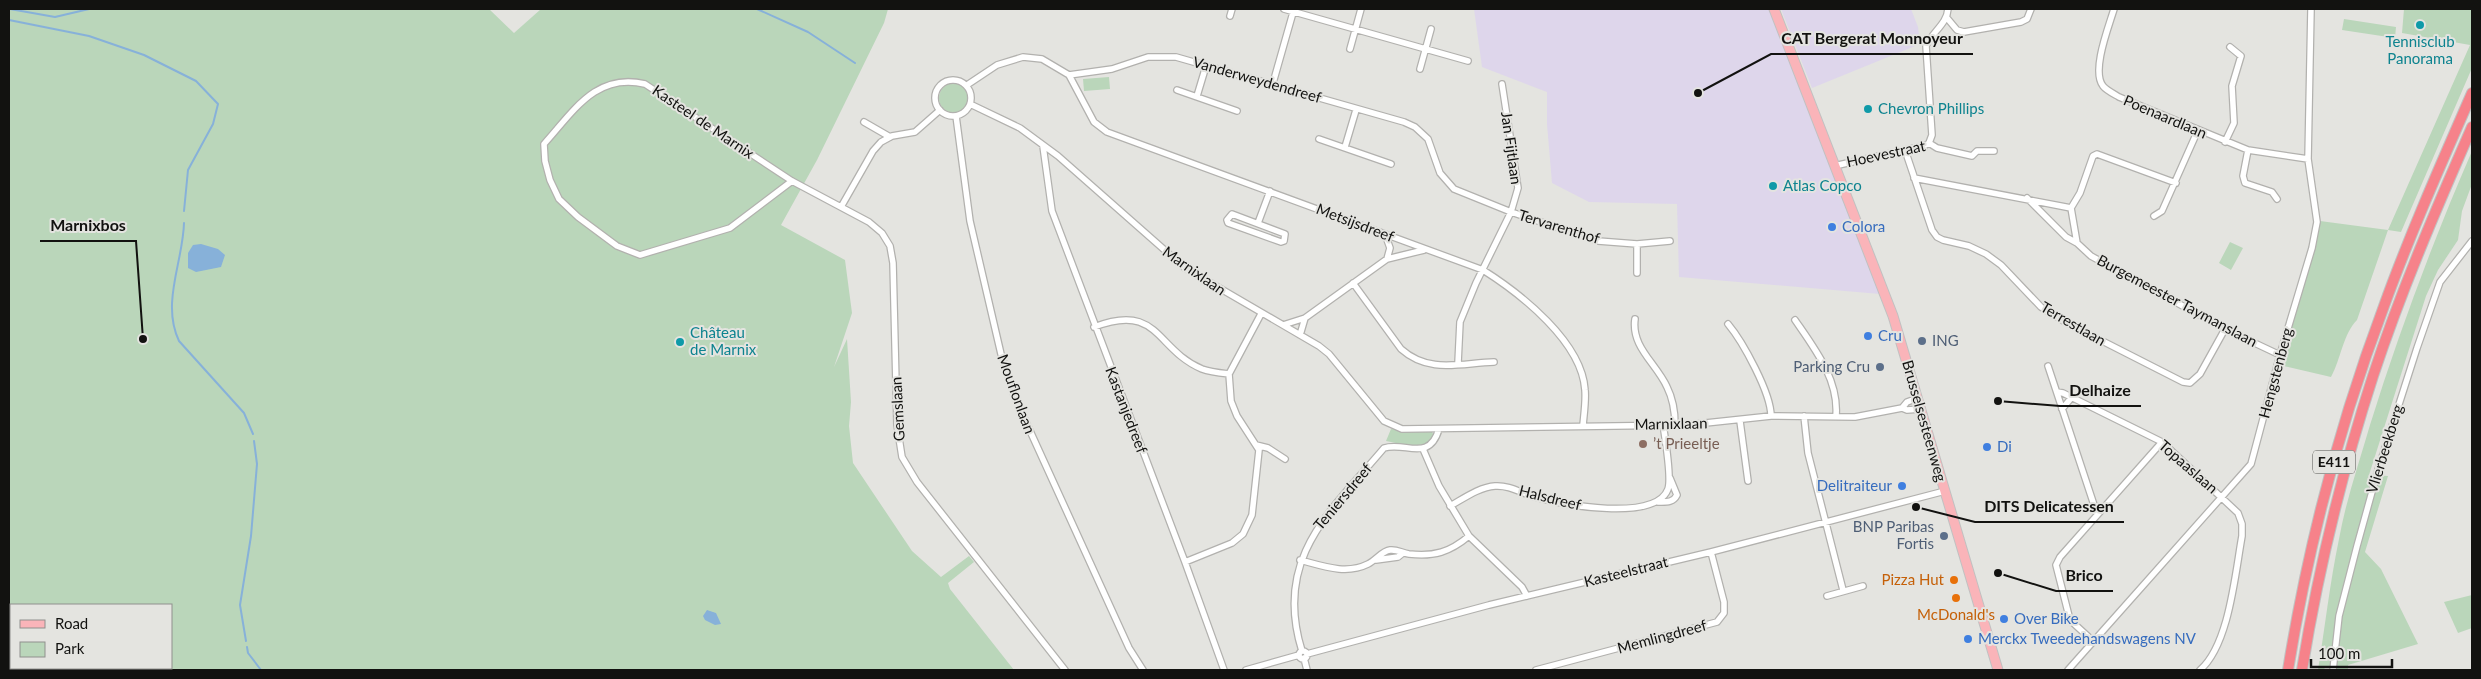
<svg xmlns="http://www.w3.org/2000/svg" width="2481" height="679" font-family="Lato,sans-serif">
	<rect width="100%" height="100%" fill="#e4e4e0"/>
	<path fill="#ded6eb" d="M1474,9H1769L1880,294L1679,277L1677,204L1589,202L1552,183L1547,124V92L1482,67Z
		M1781,9H1911L1918,27L1920,44L1812,88Z"/>
	<path fill="#bad6ba" fill-rule="evenodd" d="M9,9H489L514,33L541,9H888L884,23L817,160L781,225L845,260L852,313L834,367L847,339L851,402L849,426L853,463L912,551L941,577L969,556L974,562L948,583L950,589L1014,670H9ZM11,605H171V668H11Z
		M2404,9H2472V68L2401,232L2388,230L2357,320C2343,334 2341,359 2331,377L2279,365L2316,245L2320,221L2388,230L2470,45L2402,33Z
		M2344,19L2396,27L2395,38L2342,30Z
		M1109,77L1110,89L1084,91L1083,79Z
		M939 98a15 15 0 1 1 30 0a15 15 0 1 1-30 0Z
		M2472,151V184L2462,211L2458,240L2438,270L2426,296L2369,475L2388,476L2365,552L2381,569L2418,644L2348,665V670H2336V667H2325L2324,670H2318C2325,627 2330,582 2339,539C2346,500 2359,463 2370,425C2399,332 2433,241 2472,151Z
		M2230,242L2243,248L2231,270L2219,263Z
		M1391,429L1419,432L1431,431L1434,435L1426,444L1411,446L1386,441Z
		M2472,595V628L2458,633L2444,602Z"/>
	<path fill="#87b1d9" d="M201,244L218,249L225,255L221,267L196,272L188,268V253L193,245Z
		M707,610L716,613L721,624L715,625L705,620L703,616Z"/>
	<g fill="none" stroke-linecap="round" stroke-linejoin="round">
		<path stroke="#87b1d9" stroke-width="2" d="M10,9L55,17L89,9
			M757,9L808,32L855,63
			M9,20L89,36L144,55L196,81L218,104L213,124L188,170L184,211
			M184,223C183,262 161,303 179,341L244,413L253,434
			M246,641L240,605L251,536L257,464L254,441
			M247,647L248,653L261,670"/>
		<g stroke="#b2b1ae" stroke-width="8">
			<path id="street" d="M1284,9L1468,61
				M2114,9C2109,26 2091,71 2103,86C2106,90 2114,94 2119,97L2248,150L2308,159
				M1230,16L1232,9
				M1947,18L1957,30L1964,32L2021,22L2027,19L2031,9
				M1350,49L1361,9
				M1420,69L1431,29
				M1069,75L1094,122L1107,132L1483,270C1521,294 1582,342 1585,390C1586,401 1584,414 1583,425
				M935 98a18 18 0 1 1 36 0a18 18 0 1 1-36 0Z
				M1273,83L1294,9
				M1502,84L1518,188L1511,212L1598,241L1637,244L1670,241
				M967,85L997,65L1023,57L1042,59L1069,75L1112,69L1148,57H1176L1404,122L1415,127L1428,139L1440,173L1454,189L1511,212L1476,283L1460,322L1458,363
				M1177,90L1237,111
				M1197,96L1206,66
				M970,104L1020,128L1058,156L1185,268L1319,346L1329,354L1384,421L1402,429L1687,425L1771,416L1855,417L1902,408L1907,410L1921,409
				M956,116L970,221L1001,354L1015,398L1129,648L1143,670
				M864,122L890,137
				M1319,139L1391,164
				M2225,142L2234,123L2232,86L2241,56L2230,47
				M1929,143L1932,135L1926,46C1932,32 1947,24 1948,9
				M1929,143L1937,148L1972,156L1977,151H1994
				M1043,146L1052,211L1185,562L1224,670
				M1345,147L1356,110
				M1905,150L1932,230L1937,237L1943,240L1969,246L1986,254L2001,265L2041,307L2067,323L2183,382L2190,383L2200,374L2225,329
				M2248,150L2243,176L2245,183L2272,192L2277,199
				M1834,166L1924,146L1929,143
				M1914,178L2071,208L2077,243L2091,256L2225,329L2280,355
				M792,181L730,228L640,255L617,246L578,217L559,199L550,180L545,161L544,144C573,112 596,72 645,84L792,181L869,222L882,233L890,246L893,263L897,425L902,457L917,482L1065,670
				M2027,198L2066,237L2077,243
				M841,207L873,151L881,142L892,136L915,132L940,110
				M2071,208L2080,193L2093,156L2097,154L2176,183
				M1232,214L1285,234L1284,241L1281,242L1228,223L1227,220Z
				M2154,216L2162,211L2198,130
				M1258,223L1270,191
				M1385,234L1390,248L1387,259
				M1637,244V273
				M1353,283L1401,349C1429,374 1460,363 1494,362
				M1635,319C1631,347 1656,363 1667,387C1673,399 1675,411 1675,425
				M1795,320C1815,349 1839,380 1836,416
				M1728,324C1743,342 1771,393 1771,416
				M1283,325L1305,318L1387,259L1424,250
				M1094,327C1159,302 1155,349 1202,369C1210,372 1220,373 1229,374
				M1300,335L1305,318
				M2048,366L2097,514
				M2057,392L2063,393L2162,442L2238,513L2242,524V536C2235,575 2229,645 2200,670
				M1902,408L1907,402L1918,398
				M2062,409L2072,397
				M1804,416L1808,453L1843,590
				M1740,421L1748,481
				M1256,445L1268,448L1285,459
				M1423,449L1439,486L1469,536L1522,587L1527,596
				M1658,502C1666,502 1673,503 1677,495L1670,478
				M1450,506C1463,499 1479,487 1495,486C1510,485 1521,493 1535,497C1562,505 1656,522 1668,489C1672,478 1665,438 1663,424
				M1300,560C1323,566 1346,575 1368,564C1376,560 1382,551 1390,550C1397,549 1402,553 1409,554C1434,557 1450,552 1469,536
				M1376,560L1398,557L1403,553
				M1185,562L1232,543L1243,534L1252,515L1259,450L1237,416L1231,401L1229,374L1261,314
				M1827,596L1863,586
				M2094,642L2070,620L2056,565L2060,557L2162,442
				M1302,651C1273,558 1330,512 1384,448C1405,441 1429,463 1439,429
				M1299 655a4 4 0 1 1 8 0a4 4 0 1 1-8 0Z
				M1307,654L1489,605L1711,552L1945,491
				M1304,658L1307,670
				M1246,670L1299,655
				M1536,670L1717,622L1724,613V602L1711,552
				M2068,670L2251,464L2280,355L2312,248L2317,222L2308,159L2311,9
				M2333,670L2339,616L2357,546L2378,470L2417,348L2440,282L2472,241"/>
		</g>
		<g stroke="#c1c1c1" stroke-width="11">
			<path id="primary" d="M1774,9L1893,316L1998,670"/>
		</g>
		<g stroke="#c1c1c1" stroke-width="12">
			<path id="highway" d="M2288,670C2308,546 2340,423 2384,306C2410,234 2441,164 2472,93
				M2302,670C2318,571 2342,472 2373,376C2401,291 2436,209 2472,127"/>
		</g>
		<use href="#street" stroke="#fff" stroke-width="5.5"/>
		<use href="#primary" stroke="#fab4b9" stroke-width="9"/>
		<use href="#highway" stroke="#f6828a" stroke-width="10"/>
	</g>
	<g fill="#0f9aa8" stroke="#e4e4e0" stroke-width="2">
		<circle cx="2420" cy="25" r="5"/>
		<circle cx="1868" cy="109" r="5"/>
		<circle cx="1773" cy="186" r="5"/>
		<circle cx="680" cy="342" r="5"/>
	</g>
	<g fill="#3f7fe0" stroke="#e4e4e0" stroke-width="2">
		<circle cx="1832" cy="227" r="5"/>
		<circle cx="1868" cy="336" r="5"/>
		<circle cx="1987" cy="447" r="5"/>
		<circle cx="1902" cy="486" r="5"/>
		<circle cx="2004" cy="619" r="5"/>
		<circle cx="1968" cy="639" r="5"/>
	</g>
	<g fill="#5c6f8a" stroke="#e4e4e0" stroke-width="2">
		<circle cx="1922" cy="341" r="5"/>
		<circle cx="1880" cy="367" r="5"/>
		<circle cx="1944" cy="536" r="5"/>
	</g>
	<circle fill="#8d6e63" stroke="#e4e4e0" stroke-width="2" cx="1643" cy="444" r="5"/>
	<g fill="#e8710a" stroke="#e4e4e0" stroke-width="2">
		<circle cx="1954" cy="580" r="5"/>
		<circle cx="1956" cy="598" r="5"/>
	</g>
	<g text-anchor="middle" stroke-width="4" stroke-linejoin="round" paint-order="stroke">
		<rect fill="#e4e4e0" stroke="#51514e" stroke-width="1" x="2313" y="450.5" width="42" height="23" rx="4"/>
		<g font-size="14" font-weight="bold" fill="#121210">
			<text x="2334" y="467">E411</text>
		</g>
		<g font-size="15" fill="#0d838f" stroke="#e4e4e0" text-anchor="start">
			<text x="2420" y="47" text-anchor="middle">Tennisclub<tspan x="2420" dy="17">Panorama</tspan></text>
			<text x="1878" y="114">Chevron Phillips</text>
			<text x="1783" y="191">Atlas Copco</text>
			<text x="690" y="338">Château<tspan x="690" dy="17">de Marnix</tspan></text>
		</g>
		<g font-size="15" fill="#121210" stroke="#e4e4e0">
			<text transform="translate(1257 80) rotate(16)" y="5">Vanderweydendreef</text>
			<text transform="translate(2165 117) rotate(23)" y="5">Poenaardlaan</text>
			<text transform="translate(703 122) rotate(34)" y="5">Kasteel de Marnix</text>
			<text transform="translate(1511 148) rotate(82)" y="5">Jan Fijtlaan</text>
			<text transform="translate(1886 154) rotate(-12)" y="5">Hoevestraat</text>
			<text transform="translate(1355 223) rotate(21)" y="5">Metsijsdreef</text>
			<text transform="translate(1559 227) rotate(17)" y="5">Tervarenthof</text>
			<text transform="translate(1194 271) rotate(35)" y="5">Marnixlaan</text>
			<text transform="translate(2177 301) rotate(28)" y="5">Burgemeester Taymanslaan</text>
			<text transform="translate(2073 324) rotate(30)" y="5">Terrestlaan</text>
			<text transform="translate(2276 373) rotate(-75)" y="5">Hengstenberg</text>
			<text transform="translate(1016 394) rotate(70)" y="5">Mouflonlaan</text>
			<text transform="translate(898 409) rotate(-93)" y="5">Gemslaan</text>
			<text transform="translate(1126 410) rotate(69)" y="5">Kastanjedreef</text>
			<text transform="translate(1924 421) rotate(74)" y="5">Brusselsesteenweg</text>
			<text transform="translate(1671 424) rotate(-1)" y="5">Marnixlaan</text>
			<text transform="translate(2385 449) rotate(-73)" y="5">Vlierbeekberg</text>
			<text transform="translate(2188 467) rotate(41)" y="5">Topaaslaan</text>
			<text transform="translate(1343 497) rotate(-50)" y="5">Teniersdreef</text>
			<text transform="translate(1550 498) rotate(14)" y="5">Halsdreef</text>
			<text transform="translate(1626 572) rotate(-14)" y="5">Kasteelstraat</text>
			<text transform="translate(1662 637) rotate(-15)" y="5">Memlingdreef</text>
		</g>
		<g font-size="15" fill="#366cbe" stroke="#e4e4e0" text-anchor="start">
			<text x="1842" y="232">Colora</text>
			<text x="1878" y="341">Cru</text>
			<text x="1997" y="452">Di</text>
			<text x="1892" y="491" text-anchor="end">Delitraiteur</text>
			<text x="2014" y="624">Over Bike</text>
			<text x="1978" y="644">Merckx Tweedehandswagens NV</text>
		</g>
		<g font-size="15" fill="#4e5e75" stroke="#e4e4e0" text-anchor="end">
			<text x="1932" y="346" text-anchor="start">ING</text>
			<text x="1870" y="372">Parking Cru</text>
			<text x="1934" y="532">BNP Paribas<tspan x="1934" dy="17">Fortis</tspan></text>
		</g>
		<g font-size="15" fill="#785e54" stroke="#e4e4e0" text-anchor="start">
			<text x="1653" y="449">’t Prieeltje</text>
		</g>
		<g font-size="15" fill="#c56008" stroke="#e4e4e0" text-anchor="end">
			<text x="1944" y="585">Pizza Hut</text>
			<text x="1956" y="620" text-anchor="middle">McDonald's</text>
		</g>
	</g>
	<path fill="none" stroke="#121210" stroke-width="2" d="M1698 93L1771 54H1973M143 339L136 241H40M1998 401L2060 406H2141M1916 507L1975 522H2124M1998 573L2056 591H2113"/>
	<g fill="#121210" stroke="#e4e4e0" stroke-width="2">
		<circle cx="1698" cy="93" r="5"/>
		<circle cx="143" cy="339" r="5"/>
		<circle cx="1998" cy="401" r="5"/>
		<circle cx="1916" cy="507" r="5"/>
		<circle cx="1998" cy="573" r="5"/>
	</g>
	<g font-size="16" text-anchor="middle" font-weight="bold" fill="#121210" stroke="#e4e4e0" stroke-width="4" stroke-linejoin="round" paint-order="stroke">
		<text x="1872" y="44">CAT Bergerat Monnoyeur</text>
		<text x="88" y="231">Marnixbos</text>
		<text x="2100" y="396">Delhaize</text>
		<text x="2049" y="512">DITS Delicatessen</text>
		<text x="2084" y="581">Brico</text>
	</g>
	<rect width="2481" height="679" fill="none" stroke="#121210" stroke-width="20"/>
	<rect x="10" y="604" width="162" height="65" fill="#e4e4e0" stroke="#90908d"/>
	<rect x="20" y="620" width="25" height="8" fill="#fab4b9" stroke="#90908d"/>
	<text x="55" y="629" font-size="15" fill="#121210">Road</text>
	<rect x="20" y="642" width="25" height="15" fill="#bad6ba" stroke="#90908d"/>
	<text x="55" y="654" font-size="15" fill="#121210">Park</text>
	<path d="M2311 659v8h81v-8" fill="none" stroke="#121210" stroke-width="2.5"/>
	<text x="2318" y="659" font-size="15" fill="#121210" stroke="#e4e4e0" stroke-width="4" paint-order="stroke">100 m</text>
</svg>
